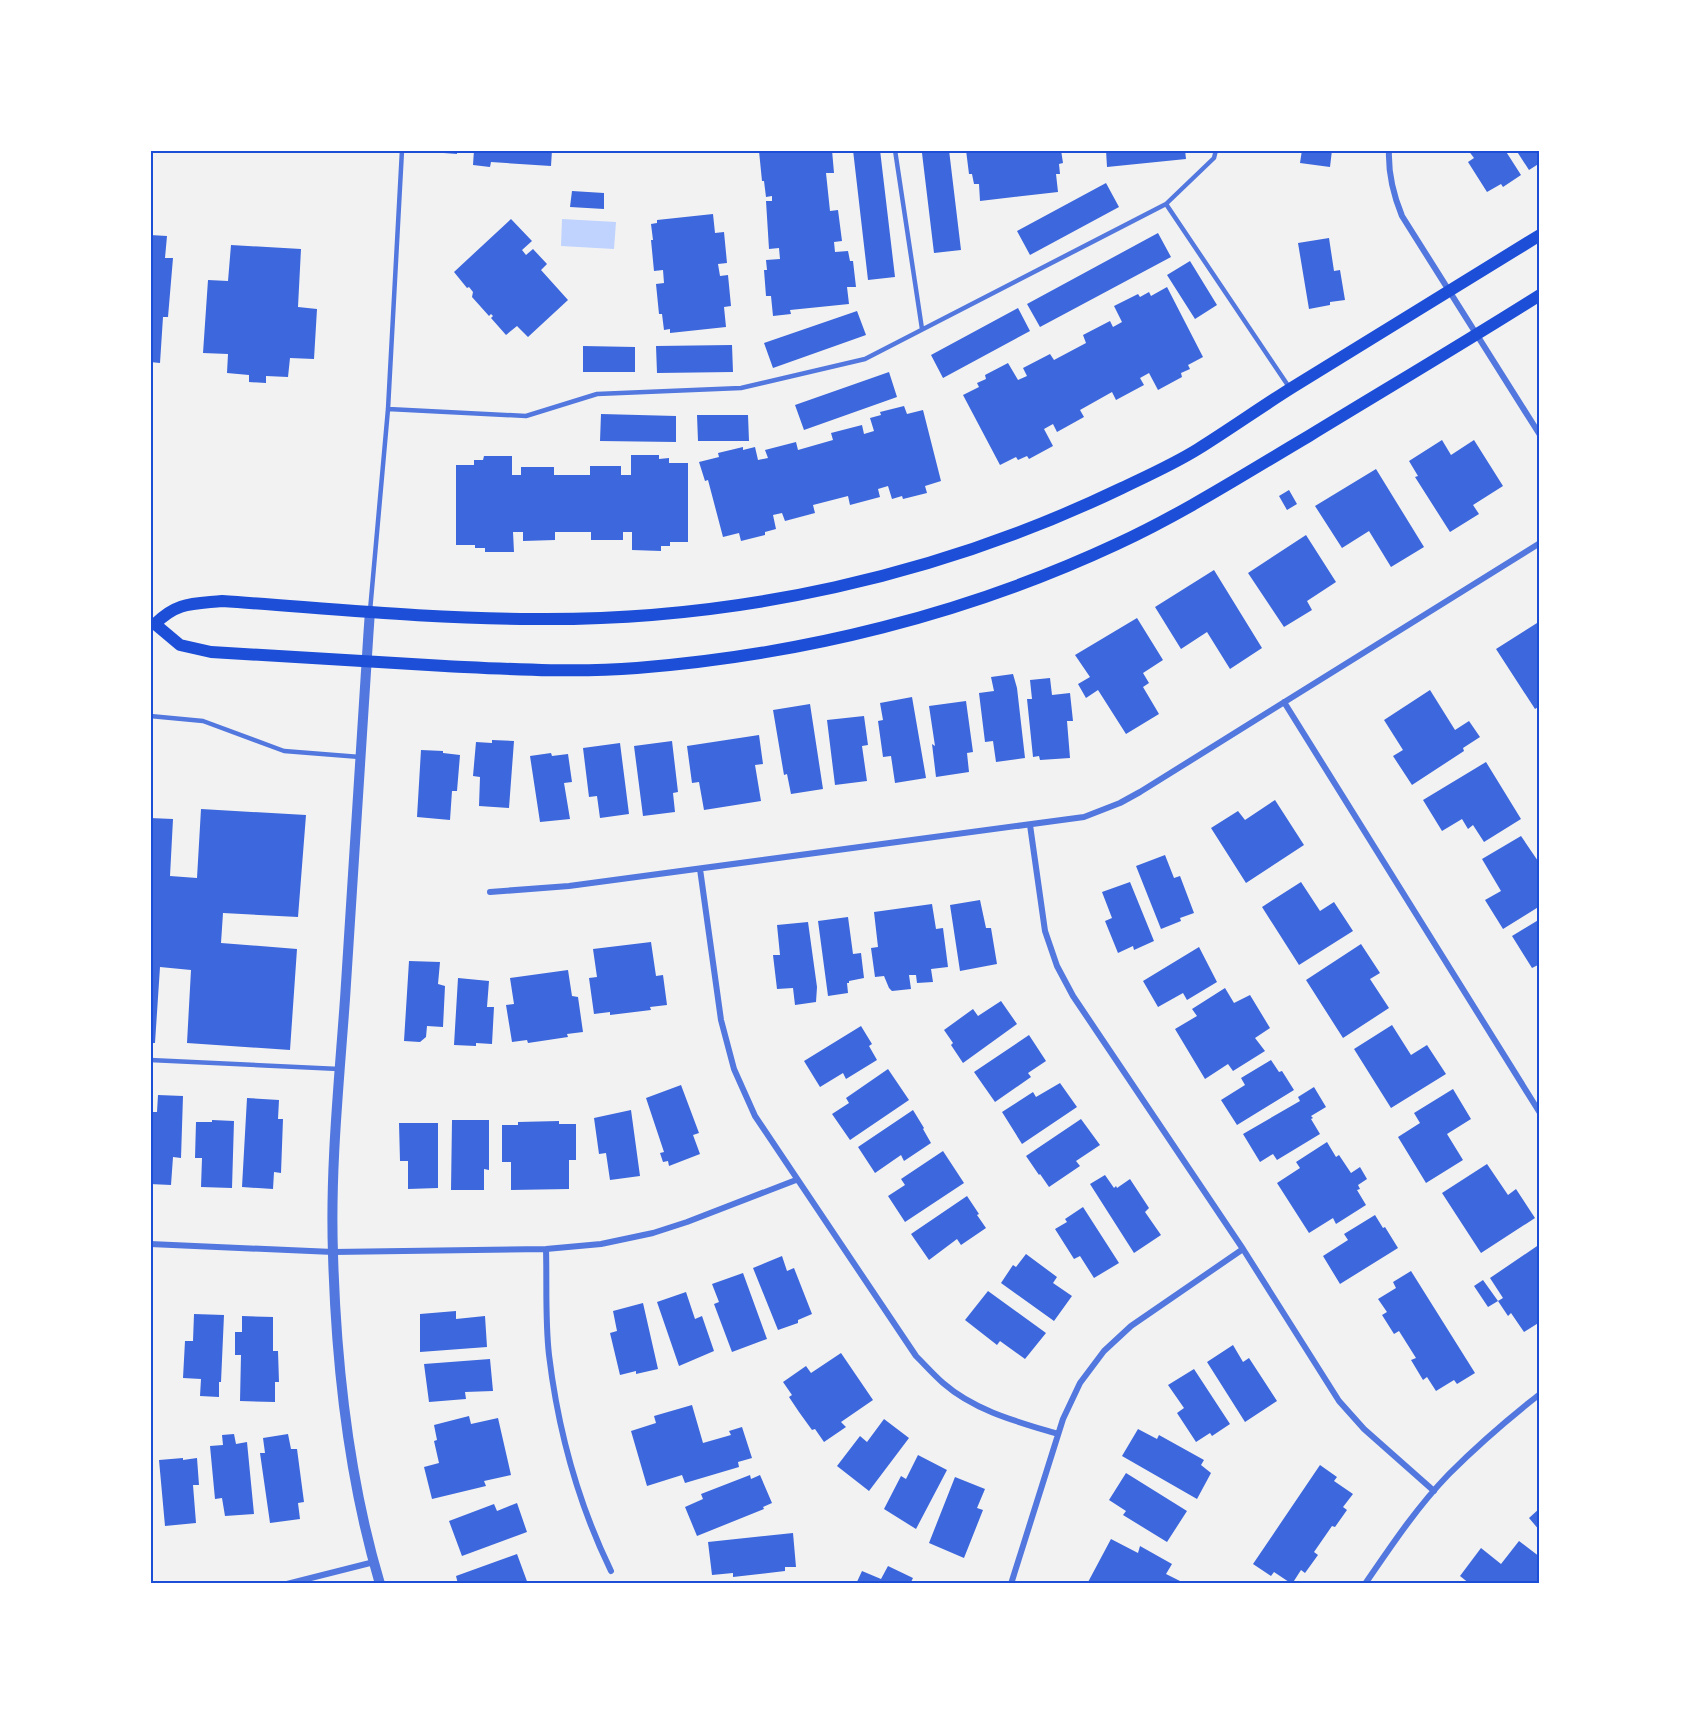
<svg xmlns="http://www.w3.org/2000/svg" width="1690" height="1734" font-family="'DM Sans',sans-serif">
	<rect width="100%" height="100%" fill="#f2f2f2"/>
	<path fill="#bfd3fe" d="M562,219L616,222L614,249L561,246Z"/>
	<path fill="#3d67dc" d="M430,150H457V154L430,152Z
		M474,150H552L551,166L491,162L490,167L473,165Z
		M832,150L834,173H826L830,211L838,210L842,241L834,242L835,252L848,251L850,261H853L856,287H847L849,304L790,310L791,314L773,316L771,296H766L764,270H767L766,260L780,259L779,248L769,249L766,201H772V196L766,197L764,181H762L759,151Z
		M853,150H880L895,277L868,280Z
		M949,150L961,250L934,253L922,153Z
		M966,150H1061L1063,163L1059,164L1060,174H1056L1058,192L980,201L979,184H974L972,174H969Z
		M1106,150H1185L1186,159L1107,167Z
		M1302,150H1332L1330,167L1300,163Z
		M1468,150H1505L1521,175L1503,187L1501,184L1487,192L1468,162L1474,158Z
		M1516,150H1540V163L1529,170Z
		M1106,183L1119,207L1030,255L1017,231Z
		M572,191L604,193V209L570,207Z
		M713,214L715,233L724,232L727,263L718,264L720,276L728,275L731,306L724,307L726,327L670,333V329L664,330L662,314H659L656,284L664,283L663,270L654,271L651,240H653L651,224L657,223V220Z
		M511,219L532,241L522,250L526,255L533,249L547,264L541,270L568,300L528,337L517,326L506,335L491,318L493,316L491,314L489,316L472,297L473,292L469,287L467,288L454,272Z
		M1158,233L1171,257L1040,327L1027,304Z
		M150,235L167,236L165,258H173L168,317H163L160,363L150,362Z
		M1329,238L1334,271L1340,270L1345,300L1330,302V305L1309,309L1298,243Z
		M231,245L301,249L298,307L317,309L314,359L290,358L288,377L266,376V383L249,382V375L227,373L228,354L203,353L208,280L228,281Z
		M1190,261L1217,305L1195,319L1167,275Z
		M1167,287L1203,357L1188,365L1190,369L1181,373L1182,377L1158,390L1149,373L1140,378L1144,385L1116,400L1112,392L1080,410L1084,417L1057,432L1053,424L1044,429L1053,446L1029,459L1027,456L1018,460L1016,457L1000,465L963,395L979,387L977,383L986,379L985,375L1008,363L1018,380L1027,376L1023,368L1050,354L1054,360L1086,343L1083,335L1110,321L1113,327L1122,322L1114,306L1138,294L1140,297L1149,292L1151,296Z
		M1018,308L1030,331L943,378L931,355Z
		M857,311L866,335L773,368L764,343Z
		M732,345L733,372L657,373L656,346Z
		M583,346L635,347V372H583Z
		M889,372L897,397L804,430L795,405Z
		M904,406L907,414L923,410L941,481L925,486L927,493L903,499L902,496L892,499L888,486L878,489L880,497L850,505L848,496L813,505L815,513L785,521L782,513L773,515L776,529L765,532V535L741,541L739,533L723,537L708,480L705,481L699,462L719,457L718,453L743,447V450L755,447L758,460L768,458L765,450L796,442L798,450L833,440L831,433L862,425L864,434L874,431L870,418L881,415L880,412Z
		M601,414L676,416V442L600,441Z
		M697,415H748L749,441H698Z
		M1442,440L1451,455L1474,440L1503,486L1473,505L1479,514L1450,532L1415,477L1418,476L1409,461Z
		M631,455H659V459L669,458V463H688V542H670V546H661V551L632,550V532H623V540H591V532H555V540L523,541V532H513L514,552H485V548H475V545H456V465H474V460H483L484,456H512V475H521V467H554V475H590V466H621V475H631Z
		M1376,469L1424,547L1391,567L1369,531L1342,548L1315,506Z
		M1289,490L1297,504L1287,510L1279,496Z
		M1306,535L1336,582L1307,601L1312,610L1284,627L1248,573Z
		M1214,570L1262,648L1230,669L1207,632L1181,649L1155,607Z
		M1137,618L1163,660L1143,673L1149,683L1143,687L1159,714L1126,734L1098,690L1086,698L1078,684L1090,677L1075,655Z
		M1537,623L1540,627V706L1535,709L1496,649Z
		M1013,674L1017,688L1025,758L996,762L993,741L985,742L979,693L994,691L991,677Z
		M1050,678L1052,695L1070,693L1073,721H1067L1070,758L1040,760L1039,756L1033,757L1027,699H1032L1030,680Z
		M1430,690L1455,730L1469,721L1480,737L1463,748L1464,751L1412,785L1393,756L1403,750L1384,720Z
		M912,697L926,778L895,783L891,756L883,757L878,721L883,720L880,703Z
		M966,701L973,752L967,753L969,772L936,777L932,744L935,746L929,706Z
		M810,704L823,789L791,794L787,774L784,775L773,710Z
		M864,716L868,745L862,746L867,781L835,785L827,720Z
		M759,735L763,764L755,765L761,801L704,810L699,782L692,783L687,746Z
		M492,740L514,741L509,808L479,806L480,777L473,776L476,742L492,743Z
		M672,741L678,792L673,793L675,812L643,816L634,746Z
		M620,743L629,814L600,818L597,796L589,797L583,748Z
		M421,750L443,751V753L460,755L457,791H452L450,820L417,817Z
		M551,753L552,756L568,754L572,782L564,783L570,819L540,822L530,756Z
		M1486,762L1521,819L1484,842L1473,825L1468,829L1462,819L1442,831L1423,800Z
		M1275,800L1304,845L1246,883L1211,828L1238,811L1245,820Z
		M201,809L306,815L298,917L223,913L221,943L297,949L290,1050L187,1043L191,970L160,967L155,1043H150V818L173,819L170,876L197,878Z
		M1521,836L1540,864V906L1503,929L1485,900L1501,891L1482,859Z
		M1165,855L1174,878L1180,876L1194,913L1180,918L1181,921L1161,929L1136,866Z
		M1130,882L1154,941L1134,950L1133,946L1118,953L1105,921L1112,918L1102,892Z
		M1301,882L1320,911L1334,902L1353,931L1299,965L1262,907Z
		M980,900L986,928H991L997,964L960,971L950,905Z
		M932,904L936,929L943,928L948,967L931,969L933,982L917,983L916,975H909L911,989L892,991L889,988L884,976L875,977L871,948L878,947L874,912Z
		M848,917L853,954L861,953L864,978L849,981V983H847L848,993L828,996L818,921Z
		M1540,919V964L1532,968L1512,936Z
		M808,922L817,987L816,1002L795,1005L793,988L777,989L773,955H780L777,925Z
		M651,942L656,976L663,975L667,1005L650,1007L651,1010L610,1015V1012L594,1014L589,978L597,977L593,949Z
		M1361,944L1380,973L1370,979L1389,1008L1343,1038L1306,980Z
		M1199,947L1217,982L1187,1000L1183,993L1158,1007L1143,981Z
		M409,961L440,962L438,984L445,986L443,1027L427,1026L426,1037L420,1042L404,1041Z
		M568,970L572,996L578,997L583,1032L567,1034L568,1037L528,1043L527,1040L512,1042L506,1005L514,1004L510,978Z
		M458,978L489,981L487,1007H494L492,1044L476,1043V1046L454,1045Z
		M1225,988L1234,1003L1250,995L1270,1028L1255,1038L1265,1051L1233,1071L1228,1064L1205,1079L1175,1029L1197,1016L1192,1009Z
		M1001,1001L1017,1024L963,1063L951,1045L953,1043L944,1030L973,1009L978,1016Z
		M1392,1025L1411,1055L1427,1045L1446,1074L1391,1108L1354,1049Z
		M861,1026L872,1044L869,1046L877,1060L846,1079L843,1073L820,1087L804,1061Z
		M1029,1035L1046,1061L1028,1073L1031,1077L995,1102L974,1072Z
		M1271,1060L1279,1072L1282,1071L1294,1090L1237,1125L1221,1100L1245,1085L1241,1078Z
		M888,1069L909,1100L850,1140L832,1114L849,1103L846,1098Z
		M1060,1083L1077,1107L1022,1144L1002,1112L1033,1092L1036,1097Z
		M681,1085L699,1133L693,1135L700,1154L669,1166L668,1161L663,1162L660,1153L664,1152L646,1098Z
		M1314,1087L1326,1107L1311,1116L1313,1118L1311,1119L1320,1134L1277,1160L1273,1154L1260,1162L1243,1134L1300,1101L1298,1097Z
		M1453,1089L1471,1119L1447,1134L1463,1160L1426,1183L1398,1137L1420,1123L1414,1113Z
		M158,1095L183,1096L181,1158L173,1157L171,1185L150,1184V1112H157Z
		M247,1098L279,1100L278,1119H283L281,1173L274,1172L273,1189L242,1187Z
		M631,1110L640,1176L610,1180L606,1153L599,1154L594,1118Z
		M913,1110L924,1128L923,1129L931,1143L904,1161L901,1155L875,1173L858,1147Z
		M1081,1119L1100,1145L1076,1161L1080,1166L1049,1187L1040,1174L1039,1175L1026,1156Z
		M212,1120L234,1121L232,1188L201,1187L202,1158H195L196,1122H212Z
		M452,1120H489V1170L484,1169V1190H451Z
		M559,1121V1124H576V1160H569V1189L511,1190V1162H502V1125H518V1122Z
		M399,1123H438V1188L408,1189V1161H400Z
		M1327,1142L1336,1157L1339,1155L1351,1173L1360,1167L1367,1179L1358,1185L1360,1189L1357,1190L1366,1205L1336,1224L1333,1218L1309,1233L1277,1183L1300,1168L1296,1162Z
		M943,1151L964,1183L905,1222L888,1196L905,1185L901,1179Z
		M1487,1164L1508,1195L1516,1189L1535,1218L1481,1253L1442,1193Z
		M1105,1175L1114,1188L1116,1186L1117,1188L1130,1179L1149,1208L1145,1212L1161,1235L1134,1253L1090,1184Z
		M967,1196L979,1214L977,1215L986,1228L961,1245L957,1239L929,1260L911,1234Z
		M1083,1207L1119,1263L1094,1278L1080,1256L1074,1259L1055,1229L1067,1222L1065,1219Z
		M1375,1215L1383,1228L1385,1227L1398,1248L1340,1284L1323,1256L1348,1240L1344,1234Z
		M1540,1244V1322L1524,1332L1511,1313L1508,1316L1498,1301L1488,1307L1474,1286L1483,1280L1498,1301L1503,1298L1490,1278Z
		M1026,1254L1057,1277L1053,1283L1072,1296L1054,1321L1001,1283L1013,1265L1016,1267Z
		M782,1256L787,1271L794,1268L812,1314L798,1320V1323L778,1330L753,1268Z
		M1411,1271L1475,1373L1457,1384L1454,1380L1436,1391L1427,1377L1423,1380L1411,1360L1416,1358L1399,1331L1394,1334L1382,1315L1387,1312L1378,1299L1396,1288L1393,1282Z
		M743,1273L767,1339L732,1352L714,1304L719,1302L712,1284Z
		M988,1291L1046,1333L1025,1359L1000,1341L997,1345L965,1320Z
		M686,1292L695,1319L702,1316L714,1351L679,1366L657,1302Z
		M643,1303L658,1369L636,1374V1371L620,1375L610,1333L617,1331L613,1311Z
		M456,1311V1319L485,1316L487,1347L420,1352V1314Z
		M194,1314L224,1315L221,1382H219V1397L200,1396L201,1379L183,1378L185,1341H193Z
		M242,1316L273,1317V1351H278L279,1382H275V1402L240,1401L241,1355H235V1332H242Z
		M1233,1345L1243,1362L1249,1358L1277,1401L1245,1422L1207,1362Z
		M841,1353L873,1400L841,1422L846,1427L824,1442L815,1429L812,1430L799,1412L789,1397L792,1395L783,1382L806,1366L811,1373Z
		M490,1359L493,1391L465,1392L466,1399L429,1402L424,1364Z
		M1194,1369L1230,1424L1212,1436L1210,1433L1196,1442L1177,1413L1184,1408L1168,1385Z
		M692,1405L703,1443L731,1435L729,1431L742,1427L752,1458L738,1462L739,1467L685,1483L682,1475L647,1486L631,1431L656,1423L654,1416Z
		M469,1416L471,1424L498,1418L511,1475L484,1481L486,1486L432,1499L424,1467L439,1463L434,1441L437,1440L434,1425Z
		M884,1419L909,1438L869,1491L837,1466L860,1436L867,1442Z
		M1138,1429L1157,1439L1159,1435L1204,1460L1201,1465L1211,1473L1197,1499L1122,1456Z
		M234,1434L236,1444L247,1442L254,1514L225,1516L222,1498L215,1499L210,1446L223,1445L222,1435Z
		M288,1434L291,1449H297L304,1502L298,1503L300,1519L270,1523L260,1453H265L263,1438Z
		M918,1455L947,1470L916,1529L884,1509L901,1476L906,1479Z
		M183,1458V1460L197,1458L199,1485H193L196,1523L165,1526L159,1460Z
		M1320,1465L1337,1477L1334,1481L1353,1494L1343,1507L1347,1510L1335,1527L1332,1526L1314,1552L1318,1555L1305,1573L1301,1570L1292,1584L1274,1572L1271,1576L1253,1564Z
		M1126,1473L1187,1511L1167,1542L1123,1515L1126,1511L1109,1500Z
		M750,1475L751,1479L760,1475L772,1503L763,1507L764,1509L697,1536L685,1507L703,1499L701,1494Z
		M955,1477L985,1489L977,1508L983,1510L964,1558L929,1543Z
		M517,1503L527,1532L462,1556L449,1521L494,1504L497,1511Z
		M1540,1508V1531L1529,1518Z
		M793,1533L796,1567H785V1571L733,1577V1573L712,1575L708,1542Z
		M1111,1539L1138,1553L1140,1546L1172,1564L1166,1574L1182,1582L1181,1584H1087Z
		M1519,1541L1540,1557V1584H1470L1460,1576L1481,1548L1501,1564Z
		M517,1554L528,1584H458L456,1576Z
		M888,1566L913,1578L910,1584H856L862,1571L881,1579Z"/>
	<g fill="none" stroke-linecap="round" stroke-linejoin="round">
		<path stroke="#5277de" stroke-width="4.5" d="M895,150L922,329
			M1216,150L1214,158L1166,204L1289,387
			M388,409L526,416L597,394L741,388L865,359L1166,204
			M370,611L388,409L402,150
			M150,716L203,721L284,751L360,757
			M150,1060L339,1069"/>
		<path stroke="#5277de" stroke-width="6" d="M1389,150C1388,174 1393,194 1402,216L1540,435
			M1284,702L1540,1113
			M1030,825L1045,931L1057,966L1073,996L1243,1249L1339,1401L1364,1429L1434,1491
			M700,869L721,1020L734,1069L755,1116L916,1356C925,1365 934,1375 943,1383C975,1411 1018,1422 1058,1434
			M490,892L569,886L1084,817L1120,803L1140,792L1540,543
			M150,1244L333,1252L546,1249L601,1244L653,1233L687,1222L796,1180
			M546,1249C547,1284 545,1320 549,1355C558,1430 578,1503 611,1571
			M287,1584L374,1562
			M1011,1584L1063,1419L1080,1383L1104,1351L1131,1326L1243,1249
			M1365,1584C1391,1546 1417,1507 1449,1474C1478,1445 1508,1419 1540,1394"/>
		<path stroke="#5277de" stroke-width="10" d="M370,611C361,740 353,869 345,999C339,1083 330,1169 333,1254C336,1362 349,1480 380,1584"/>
		<path stroke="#1d4ed8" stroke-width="12" d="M150,624H155L180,645L211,652C289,657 367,662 445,666C509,669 573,673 637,668C802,655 967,614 1117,544C1184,513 1246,473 1309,436C1386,389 1464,343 1540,295
			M155,624C177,602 192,604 222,601C325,608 429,619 533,619C736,621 939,576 1122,488C1147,476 1174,464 1198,449C1230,429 1261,407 1293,387C1375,336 1458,286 1540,235"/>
	</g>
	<rect width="1690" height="1734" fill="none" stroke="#ffffff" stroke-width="303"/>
	<rect x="152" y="152" width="1386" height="1430" fill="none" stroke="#1d4ed8" stroke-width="2"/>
</svg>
